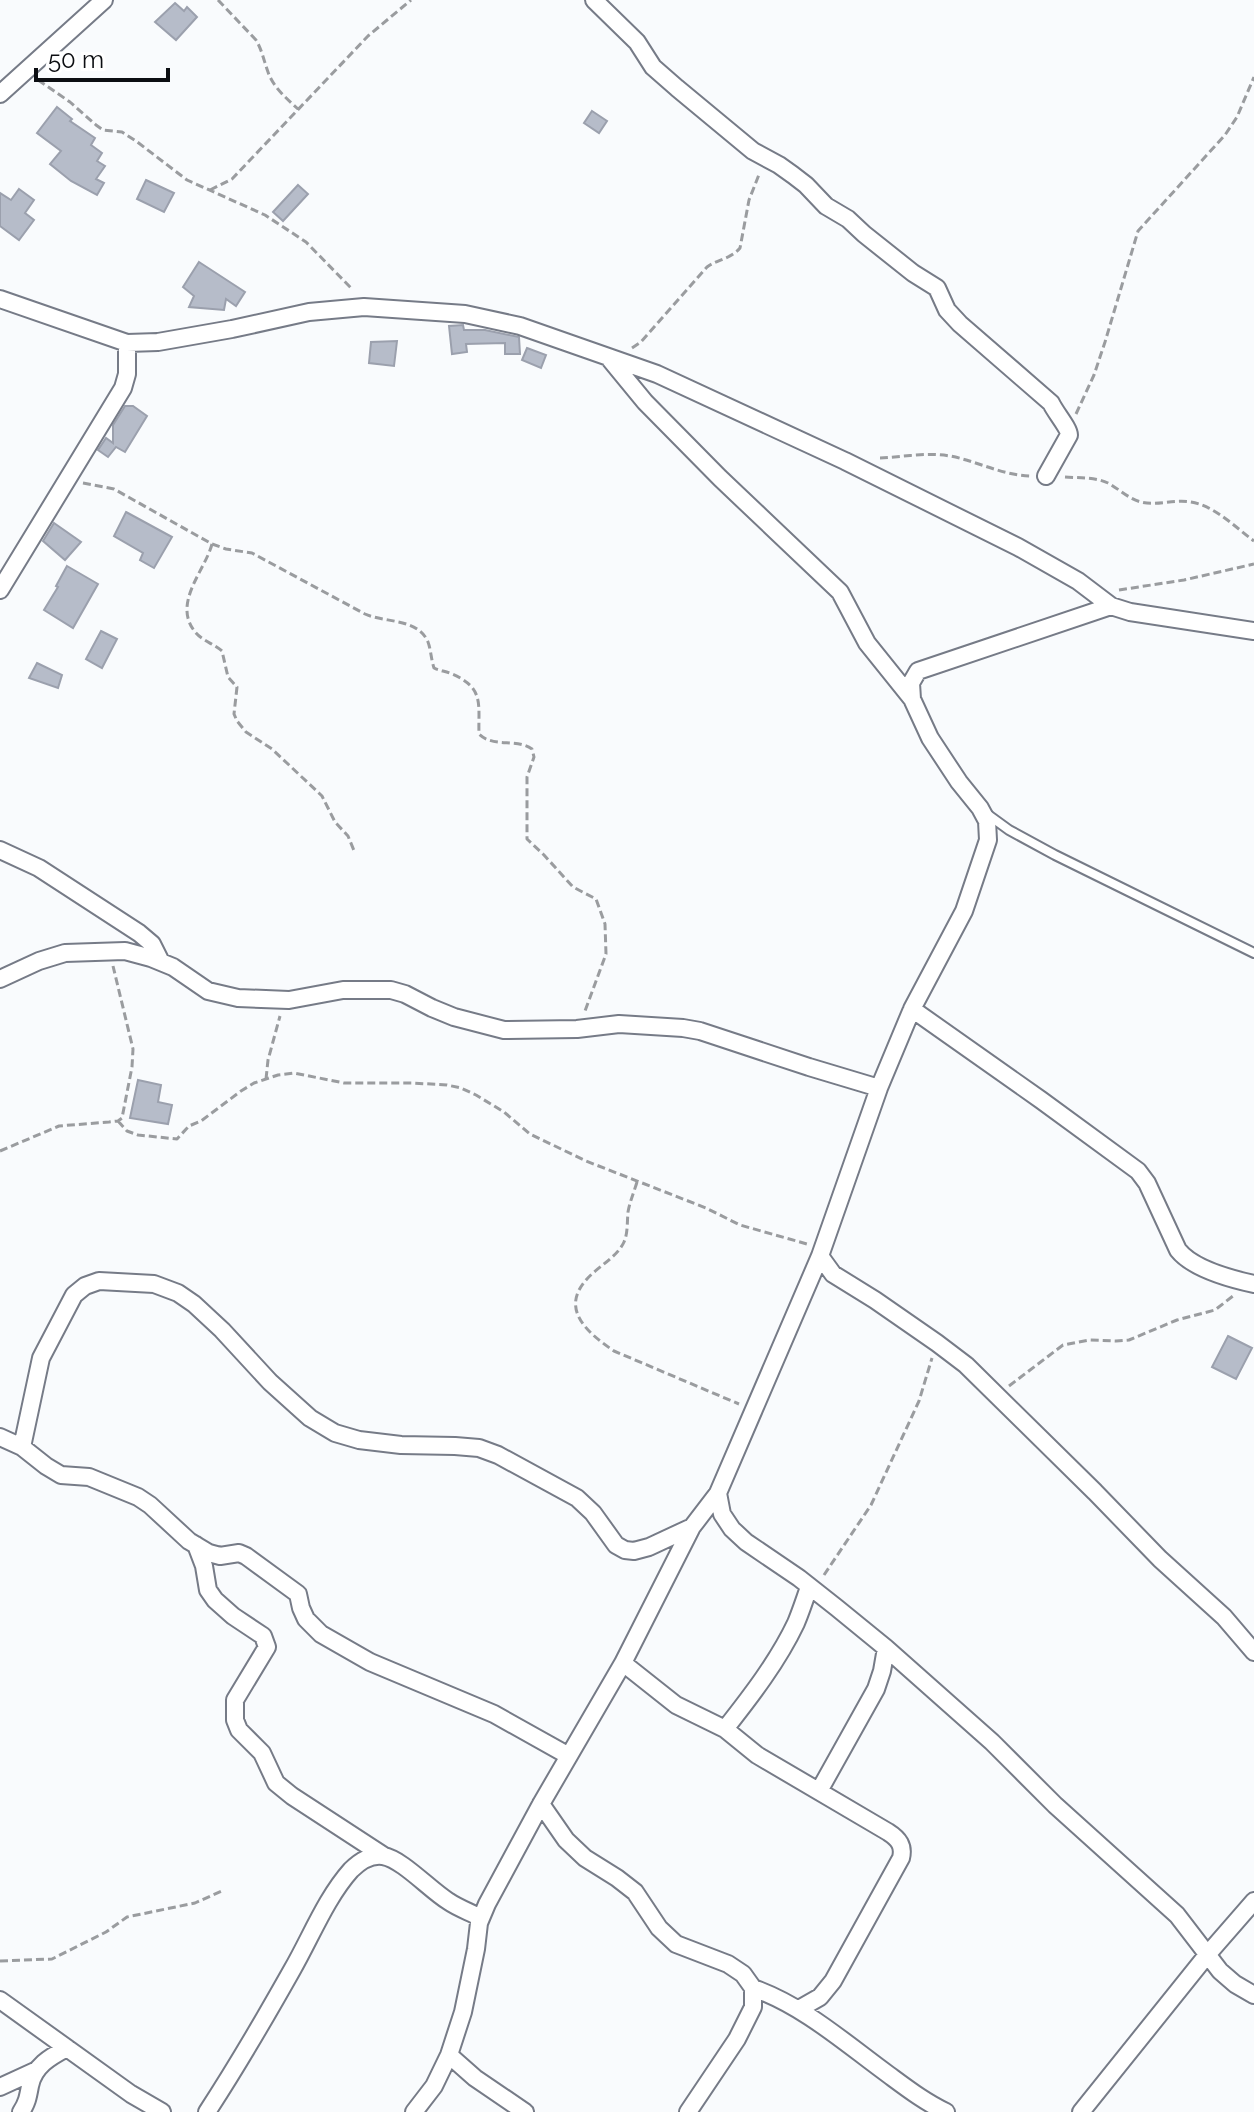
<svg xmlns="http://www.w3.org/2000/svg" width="1254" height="2112" font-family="Raleway,sans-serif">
	<rect width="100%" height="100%" fill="#f9fbfd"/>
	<path fill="#b6bcc9" stroke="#9ba0ad" stroke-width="2" d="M175,3L184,11L187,7L197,17L176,40L155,22Z
		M57,107L72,119L70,121L95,138L91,145L102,153L97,161L105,166L96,179L104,183L97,195L71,181L50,164L61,151L37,133Z
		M592,111L607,121L599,133L584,123Z
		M146,180L174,193L164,212L137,199Z
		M298,185L308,194L283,221L273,212Z
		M19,189L34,200L25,213L34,220L19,240L0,226V193L11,200Z
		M199,262L245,292L236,306L226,299L224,310L189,307L194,296L183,287Z
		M463,325L464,330H485L519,337L520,354H505V343L466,344L467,352L452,354L449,326Z
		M397,341L394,366L369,363L371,342Z
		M527,348L546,355L541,368L522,360Z
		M125,406H133L147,416L125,452L116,447L108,457L98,450L106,438L113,443V425Z
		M126,512L172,537L154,568L140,560L143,553L114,536Z
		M54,523L81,542L65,560L43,541Z
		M67,566L98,584L73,628L44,610L58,587L56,586Z
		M101,631L117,639L102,668L86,659Z
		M37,663L62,675L58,688L29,678Z
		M138,1080L161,1085L158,1102L172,1105L168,1124L130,1118Z
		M1228,1336L1252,1348L1236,1379L1212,1367Z"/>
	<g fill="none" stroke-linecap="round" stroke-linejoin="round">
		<g stroke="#767b87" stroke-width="12">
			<path id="lane" d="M987,814L1009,830L1055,855L1254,953"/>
		</g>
		<g stroke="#767b87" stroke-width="20">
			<path id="street" d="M594,0L637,42L653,67L677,88L753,151L779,165L793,175L806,185L826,206L848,219L864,234L913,273L937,288L947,310L960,324L1051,403C1055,412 1069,428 1069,435L1046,476
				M0,94L104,0
				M0,299L127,343L158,342L232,329L309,312L364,307L465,314L520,326L657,374L845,461L1018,547L1078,581L1111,606L1130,612L1254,631
				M608,357L645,402L720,478L840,592L867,643L912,699
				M0,590L123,388L127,374V343
				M0,850L39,868L139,933L152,944L161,962
				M0,979L39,961L65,953L125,951L151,958L173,967L208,991L238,998L289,1000L343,990H391L405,994L432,1008L454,1017L504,1030L577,1029L619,1024L683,1028L700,1031L809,1067L879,1088
				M912,1009L1041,1100L1138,1171L1147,1183L1178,1250C1193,1269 1231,1279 1254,1284
				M820,1256L833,1274L875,1300L937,1343L966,1365L1095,1492L1160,1559L1224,1617L1254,1652
				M0,1437L22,1447L46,1466L61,1475L89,1477L138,1497L150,1505L189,1541L209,1553L220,1556L239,1553L246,1556L298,1594L301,1608L306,1619L321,1634L370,1662L494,1714L569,1756
				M22,1447L41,1358L74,1295L85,1286L99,1281L154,1284L178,1293L194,1304L222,1330L270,1382L310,1418L335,1433L359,1440L401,1445L455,1446L479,1448L498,1455L577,1498L593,1513L616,1545L625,1550L634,1551L649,1547L692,1527
				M718,1493L722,1514L732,1529L746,1542L799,1578L837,1608L886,1648L992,1742L1055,1805L1177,1915L1220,1971L1235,1984L1254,1995
				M196,1545L204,1566L208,1590L215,1600L233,1616L263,1636L267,1647L235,1700V1720L239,1730L262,1753L276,1783L292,1796L384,1856
				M623,1663L676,1705L725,1729L757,1755L888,1832C899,1839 904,1846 901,1858L833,1981L820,1997L799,2009
				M725,1729C751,1696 778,1661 796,1623C801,1611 805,1599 809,1587
				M819,1791L876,1689L882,1671L886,1648
				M541,1804L566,1840L585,1858L617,1878L635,1892L659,1928L676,1944L728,1964L743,1974L753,1988V2007L737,2039L688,2112
				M753,1988C804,2006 845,2043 889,2075C908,2089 925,2102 946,2112
				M0,2000L131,2094L162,2112
				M449,2055L475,2078L525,2112
				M0,2087L37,2070
				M21,2112C27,2103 28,2097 30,2086C34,2066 50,2057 67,2048
				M207,2112C237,2066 265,2018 292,1970C311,1937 326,1898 351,1870C360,1861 370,1854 383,1856C402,1859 430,1890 448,1901C458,1908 470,1912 481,1918
				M414,2112L434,2086L449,2055L463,2012L476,1949L479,1923L487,1904L541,1804L623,1663L692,1527L718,1493L820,1256L879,1088L912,1009L964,911L988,840L987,821L980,808L959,782L930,738L912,699L911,683L918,671L1111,606
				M1081,2112L1207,1955L1254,1901"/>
		</g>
		<path stroke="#9a9c9f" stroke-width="3" stroke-dasharray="8 4" stroke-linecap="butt" d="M218,0L256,40C262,50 264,61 268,72C273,87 287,99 298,109
			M38,80L70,102L96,125L103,130L122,132L136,141L187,180L265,215L306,242L353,290
			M210,190L232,179L368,36L411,0
			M632,348L641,342L707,267C718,259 731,259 740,248L749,200L760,172
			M1076,414L1094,375L1105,342L1138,231L1225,135L1237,117L1254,77
			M880,458C903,457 927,452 950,456C977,461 1001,475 1030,476
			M1065,477C1080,478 1095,477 1108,483C1119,489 1129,499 1141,502C1157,506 1174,499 1191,502C1215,506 1235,527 1254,541
			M83,483L114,489L212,544L226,549L252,553L365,614C385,623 418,618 428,642C431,650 431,659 434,668C440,671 446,671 452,674C485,688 478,705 479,734C493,748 516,738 532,749L534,757L527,777V839L544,855L573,887L596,899L605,924L606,954L585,1011
			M212,544C205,571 171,604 196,633C203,641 214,644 222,651L228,677L237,687L234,714L237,721L246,732L272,749L322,796L335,822L348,836L355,853
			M1119,590L1184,580L1254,564
			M266,1079L268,1060L280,1016
			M118,1121L127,1131L138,1135L177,1139L189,1126L201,1121L241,1091L254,1083L278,1075L294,1073L344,1083H412L447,1085L461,1088L476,1095L504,1112L530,1134L586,1161L706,1208L740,1225L807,1244
			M0,1151L59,1126L109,1122L118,1121L122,1118L132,1067L133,1049L113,966
			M637,1182C634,1192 630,1201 628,1212C627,1222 628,1233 624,1242C618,1255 603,1264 593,1273C557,1305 583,1330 614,1351L739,1404
			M1009,1386L1063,1345L1089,1340L1116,1341L1129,1340L1177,1320L1215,1310L1233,1296
			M824,1575L871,1505L919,1401L932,1358
			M0,1961L52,1959L106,1932L127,1917L195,1903L222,1891"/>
		<use href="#lane" stroke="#fff" stroke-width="8"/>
		<use href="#street" stroke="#fff" stroke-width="16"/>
	</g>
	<path d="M36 68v12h132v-12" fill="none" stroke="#0c0e12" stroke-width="4"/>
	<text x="48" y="68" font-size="24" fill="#0c0e12" stroke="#ffffff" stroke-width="6" paint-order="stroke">50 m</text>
</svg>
